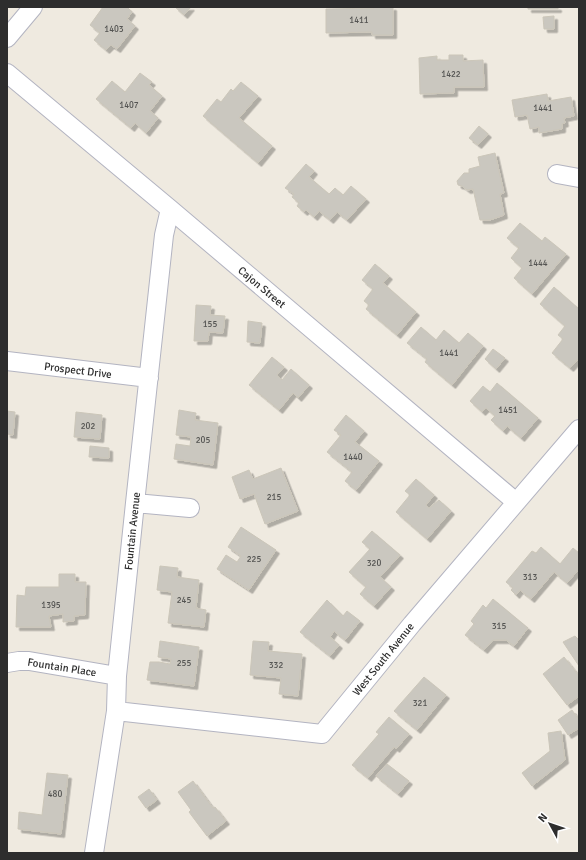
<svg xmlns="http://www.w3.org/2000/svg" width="586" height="860" font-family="Signika,sans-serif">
	<defs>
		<filter id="shadow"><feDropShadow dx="3.5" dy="3.5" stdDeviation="0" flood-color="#0004"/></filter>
	</defs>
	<rect width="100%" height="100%" fill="#efeae0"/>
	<path fill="#cac7bf" stroke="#cbc6b9" filter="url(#shadow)" d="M103,7H127L132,12L127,19L135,26L117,49L111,45L106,50L94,40L100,33L90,25Z
		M175,7H191L184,15Z
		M374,7H393V35H372V32L326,33V9L374,8Z
		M528,7H558V9H528Z
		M554,16V29H544L543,17Z
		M449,55H463V61L483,60L484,87H454V93L420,94L419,58L437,56V60H449Z
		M140,73L152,82L149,85L162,96L150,111L158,118L146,133L135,123L131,128L96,99L112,81L125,92Z
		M241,82L258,96L239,118L272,146L258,163L203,116L217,99L221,102L231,89L233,91Z
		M547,94L548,101L571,97L574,116L564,118L565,123L562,124V129L539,133V127L530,129L527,115L515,117L512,100Z
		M479,126L488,134L478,145L469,138Z
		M495,153L504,193L500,194L504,215L490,220H480L473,189L467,190L462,186L458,185L457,181L464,173H469V169L480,166L478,157Z
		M306,164L314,171L309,177L329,194L335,188L343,195L351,186L366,199L347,220L337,212L330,220L319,211L314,217L306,210L304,212L297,206L299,203L292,197L294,194L285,188Z
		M520,223L542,241L545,237L566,254L532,294L514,278L522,268L511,258L519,248L507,238Z
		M375,264L389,276L383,283L416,312L397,335L366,309L369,305L364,301L373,289L362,280Z
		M554,287L579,309V358L570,368L552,353L563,339L558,335L565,326L540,304Z
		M196,305L211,306L210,315L225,316L223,333L209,332L208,341H194Z
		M248,321L262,323L260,343L247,342Z
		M421,327L436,340L444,330L459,343L468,333L483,346L452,385L425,362L427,359L407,343Z
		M493,349L505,358L496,369L485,359Z
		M272,357L284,367L277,375L282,380L291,369L309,385L298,398L293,393L279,410L249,385Z
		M497,383L538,418L521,438L507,426L503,431L491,420L495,416L486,408L482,412L470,401L483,386L490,392Z
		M179,410L196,413L195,420L218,423L213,465L174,459L176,444L190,446L191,437L176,435Z
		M7,411L15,412L13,435L7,434Z
		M76,412L102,415L100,439L74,437Z
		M346,415L364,431L355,442L379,461L356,490L345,481L352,472L327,452L341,435L334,430Z
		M90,446L109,448V458L89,457Z
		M281,468L298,511L265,524L254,494L240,499L232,477L249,470L253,479Z
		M416,479L434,495L426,505L429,508L439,500L451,511L427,539L396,512L410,495L405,491Z
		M241,527L276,550L249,590L217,569L226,555L237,562L241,556L228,547Z
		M372,531L400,555L380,577L391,587L374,606L360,594L366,587L349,572L370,549L362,542Z
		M541,547L560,564L573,548L579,553V569L567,583L554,572L531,599L520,590L516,595L511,590L513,588L506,582L532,551L536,553Z
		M160,566L178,568L177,577L199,580L196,608L206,610L204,627L168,623L172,592L157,590Z
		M59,574H75V582H86L85,615L74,616V621L63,622V614L49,616L51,627H16L17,595L25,596L26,587H59Z
		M493,599L528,628L514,646L506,640H493L484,650L465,635L474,624L471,621L483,605L486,608Z
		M327,600L343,616L347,611L360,621L345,640L334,631L330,637L339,645L330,656L300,632Z
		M575,636L579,640V666L563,642Z
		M160,641L199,647L194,686L147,680L150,662H159L170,664L171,659L158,657Z
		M253,641L269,642L268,651L302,654L298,696L279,694L281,678L250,675Z
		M564,657L579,676V696L567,705L543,674Z
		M424,677L446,695L417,730L394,711Z
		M572,710L579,720V728L568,735L558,720Z
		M389,717L409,734L396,749L394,747L368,778L352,765L379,734L376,732Z
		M561,731L565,760L532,786L522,773L550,751L548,733Z
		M387,764L409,781L398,794L376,776Z
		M47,773L68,775L61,834L18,829L19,812L42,815Z
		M193,781L213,808L215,807L226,821L207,836L189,812L191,810L178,792Z
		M149,789L157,800L146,808L138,797Z"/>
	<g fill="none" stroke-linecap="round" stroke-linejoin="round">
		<g stroke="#b3b4c1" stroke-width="20">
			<path id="minor" d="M7,38L33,7
				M7,73L170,209L516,502
				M557,174L579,178
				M7,361L149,378
				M135,503L190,508
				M7,663L19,661H29L117,676
				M116,711L322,734L412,624L579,429
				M94,853L116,711L117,676L135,503L164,235L170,209"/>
		</g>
		<use href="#minor" stroke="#fff" stroke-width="18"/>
	</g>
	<g text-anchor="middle" stroke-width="4" stroke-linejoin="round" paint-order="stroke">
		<g font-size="9" fill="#545452">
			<text x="359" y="23">1411</text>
			<text x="114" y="32">1403</text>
			<text x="451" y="77">1422</text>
			<text x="129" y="108">1407</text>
			<text x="543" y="111">1441</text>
			<text x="538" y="266">1444</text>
			<text x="210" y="327">155</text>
			<text x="449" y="356">1441</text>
			<text x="508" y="413">1451</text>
			<text x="88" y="429">202</text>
			<text x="203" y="443">205</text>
			<text x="353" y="460">1440</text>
			<text x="274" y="500">215</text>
			<text x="254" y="562">225</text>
			<text x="374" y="566">320</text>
			<text x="530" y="580">313</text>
			<text x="184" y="603">245</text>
			<text x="51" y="608">1395</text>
			<text x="499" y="629">315</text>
			<text x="184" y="666">255</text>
			<text x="276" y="668">332</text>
			<text x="420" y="706">321</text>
			<text x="55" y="797">480</text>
		</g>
		<g font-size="11" fill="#2d2d2d" stroke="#fff">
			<text transform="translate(262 287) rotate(40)" y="4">Cajon Street</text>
			<text transform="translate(78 370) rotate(7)" y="4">Prospect Drive</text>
			<text transform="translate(132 531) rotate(-84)" y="4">Fountain Avenue</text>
			<text transform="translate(383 659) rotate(-51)" y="4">West South Avenue</text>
			<text transform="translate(62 667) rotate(9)" y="4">Fountain Place</text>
		</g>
	</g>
	<rect width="586" height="860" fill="none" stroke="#2d2d2d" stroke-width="16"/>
	<g transform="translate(550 824) rotate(310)" stroke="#ffffff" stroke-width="3" paint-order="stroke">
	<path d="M0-3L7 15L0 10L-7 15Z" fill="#2d2d2d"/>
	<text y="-6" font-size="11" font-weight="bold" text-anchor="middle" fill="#2d2d2d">N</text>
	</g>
</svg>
